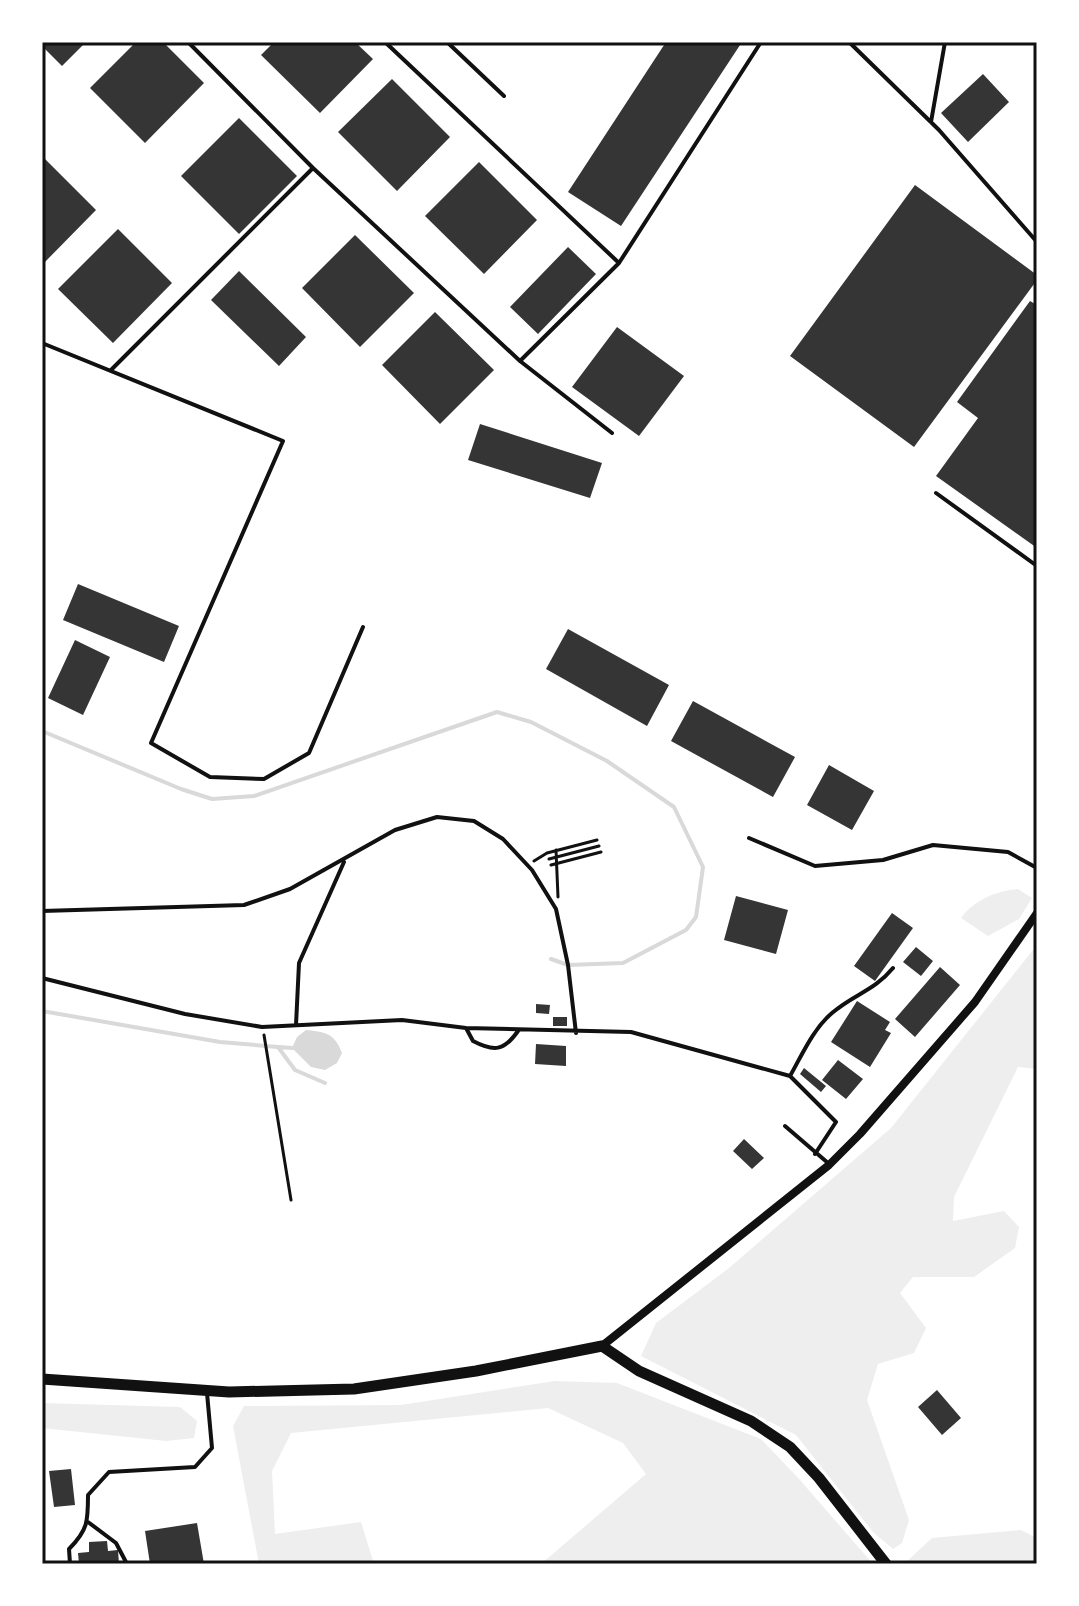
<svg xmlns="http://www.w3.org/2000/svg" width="1079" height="1606" font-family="'Times New Roman',serif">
	<rect width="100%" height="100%" fill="#fff"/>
	<path fill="#eee" d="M1018,889L1032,898L1019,919L988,936L961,918C974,900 996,891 1018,889Z
		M1037,945V1069L1018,1067L954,1197L953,1221L1004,1211L1019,1227L1015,1248L974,1277H913L900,1293L926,1328L914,1353L878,1364L867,1400L909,1520L902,1543L893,1549L873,1532L796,1435L641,1356L656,1323L729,1268L891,1128Z
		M555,1381L617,1383L761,1439L800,1480L873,1564H541L646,1474L623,1443L548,1408L291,1433L272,1471L275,1534L361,1522L374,1564H259L233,1426L244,1406L401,1405Z
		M42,1403L180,1407L197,1421L194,1438L166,1441L42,1428Z
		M1021,1530L1037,1538V1564H904L932,1538Z"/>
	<path fill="#d9d9d9" d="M306,1030C326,1032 334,1033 342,1053L337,1063L325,1070L311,1067L292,1048L297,1037Z"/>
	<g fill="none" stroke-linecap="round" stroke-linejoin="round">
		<path stroke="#d9d9d9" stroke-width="4" d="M42,731L181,789L212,799L254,796L497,712L531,722L607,761L674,807L703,867L696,917L686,930L623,963L568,965L551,959
			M42,1011L220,1042L278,1047L295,1070L325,1083
			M279,1047L292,1048"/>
	</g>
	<path fill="#353535" d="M42,42H86L62,66L42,46Z
		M136,42H163L204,83L145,143L90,88Z
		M274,42H355L373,59L320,113L261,55Z
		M666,42H742L621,226L568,192Z
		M983,74L1009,102L968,142L941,113Z
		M392,79L450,137L397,191L338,132Z
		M239,118L297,176L239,234L181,176Z
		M42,156L96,210L42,265Z
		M479,162L537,220L484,274L425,216Z
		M915,185L1037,275V280L914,447L790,356Z
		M118,229L172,283L113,343L58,289Z
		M355,235L414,293L360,347L302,288Z
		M568,247L596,274L538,334L510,307Z
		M239,271L306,337L279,366L211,300Z
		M1030,301L1037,305V548L936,476L978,418L957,402Z
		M435,312L494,370L440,424L382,365Z
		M617,327L684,376L639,436L572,387Z
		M480,424L602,463L590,498L468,460Z
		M78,584L179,626L164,662L63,620Z
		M568,629L669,685L647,726L546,669Z
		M75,640L110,657L83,715L48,698Z
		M693,701L795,757L773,797L671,741Z
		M829,765L874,791L852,830L807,805Z
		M736,896L788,910L776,954L724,940Z
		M892,913L913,928L875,981L854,966Z
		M916,947L933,961L921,976L903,962Z
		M940,967L960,985L915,1037L895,1019Z
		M857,1001L890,1022L885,1030L891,1033L870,1067L831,1042Z
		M536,1004L550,1005L549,1014L536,1013Z
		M553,1017H567V1026H553Z
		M536,1044L566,1046V1066L535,1064Z
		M838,1060L863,1079L846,1099L822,1080Z
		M804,1068L826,1086L821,1092L800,1074Z
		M744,1139L764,1158L752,1169L733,1151Z
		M937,1390L961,1418L942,1435L918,1407Z
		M71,1469L75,1505L54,1507L49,1471Z
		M197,1523L204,1564H150L145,1531Z
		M107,1541L108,1551L118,1550L119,1564H79L78,1553L89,1552V1542Z"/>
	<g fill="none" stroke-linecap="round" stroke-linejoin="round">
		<path stroke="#111" stroke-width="3" d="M556,850L558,897
			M549,859L599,846
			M534,861L547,853L597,840
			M551,865L601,852
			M264,1035L291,1200"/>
		<path stroke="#111" stroke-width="4" d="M188,42L313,168L520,361L612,433
			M385,42L619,263
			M447,42L504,96
			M849,42L939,130L1037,242
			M931,122L945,42
			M42,343L283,441L151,743L210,777L264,779L309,753L363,627
			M520,361L619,263L761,42
			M111,370L313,168
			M936,493L1037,566
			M749,838L815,866L883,860L933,845L1008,852L1037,868
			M42,911L244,905L290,889L395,830L437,817L474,821L503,839L532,870L556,909L568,965L576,1033
			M42,978L185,1014L262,1027L402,1020L466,1028L631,1032L790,1076L836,1122L815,1154
			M296,1025L299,963L344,862
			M466,1028L473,1041C494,1052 504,1051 518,1031
			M790,1076C802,1055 813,1029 832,1013C854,994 874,991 893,968
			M785,1126L828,1163
			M88,1522L116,1543L127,1564
			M70,1564L69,1549C88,1530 88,1521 88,1495L109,1472L195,1467L212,1448L207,1393"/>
		<path stroke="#111" stroke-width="8" d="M602,1346L829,1165L860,1134L975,1002L1037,913"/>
		<path stroke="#111" stroke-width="11" d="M42,1379L229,1392L354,1389L476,1371L602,1346L639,1371L751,1421L790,1447L819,1478L886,1564"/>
	</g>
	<rect width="1079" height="1606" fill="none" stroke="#ffffff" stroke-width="88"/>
	<rect x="44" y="44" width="991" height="1518" fill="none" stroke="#111" stroke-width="3"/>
</svg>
